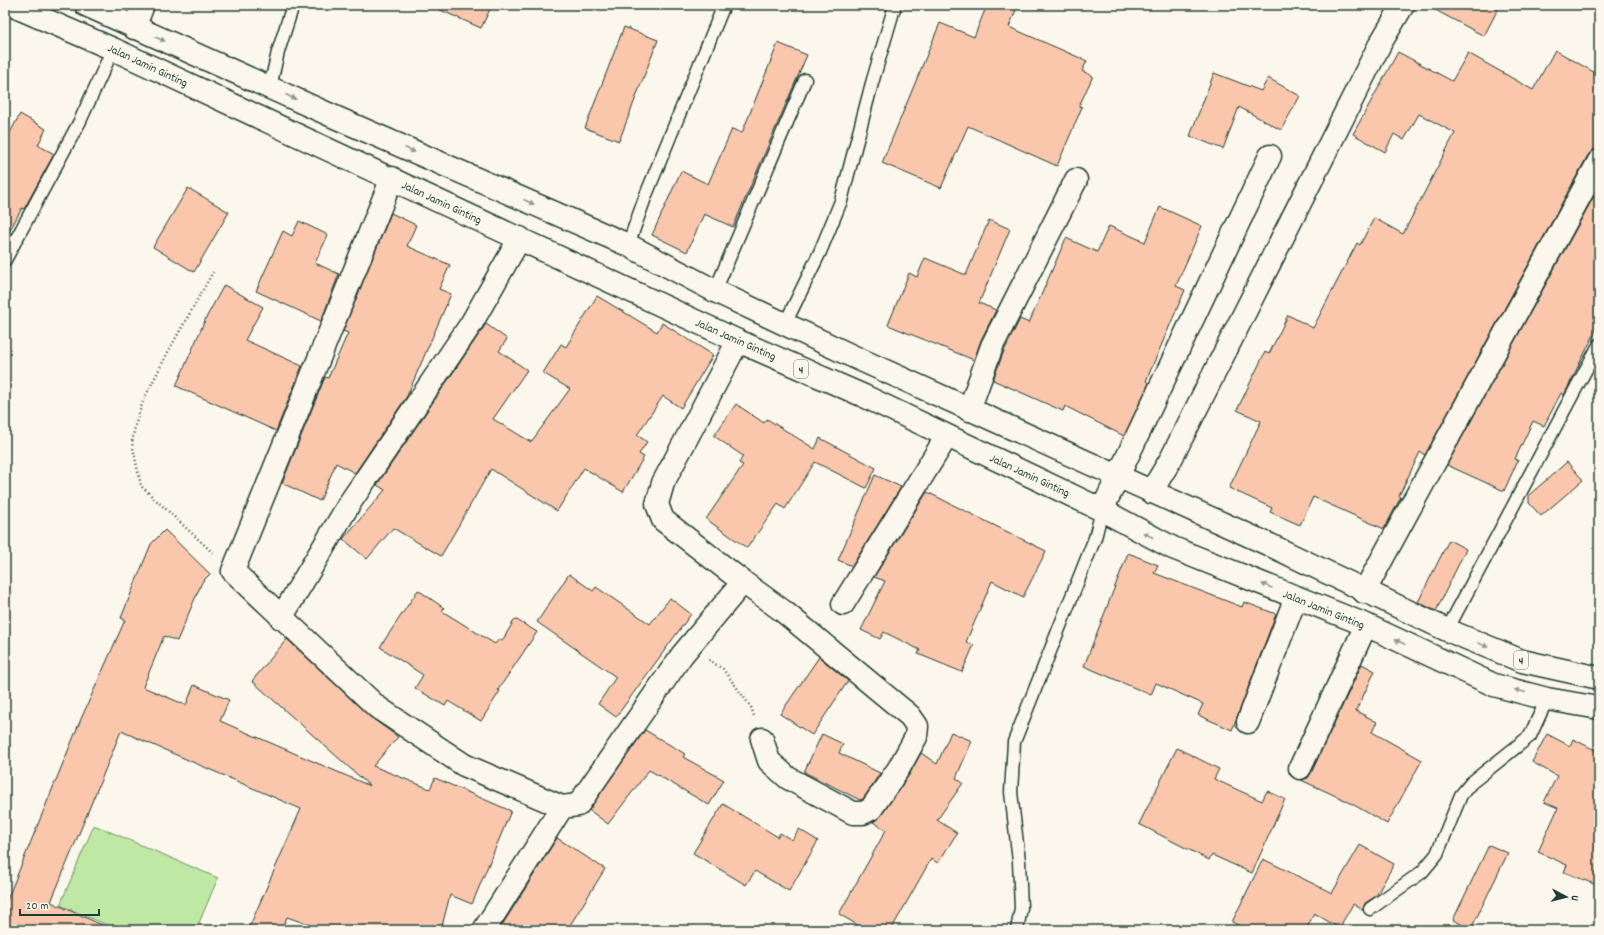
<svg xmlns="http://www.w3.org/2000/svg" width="1604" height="935" font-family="Dekko,sans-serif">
	<rect width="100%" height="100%" fill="#fbf7ec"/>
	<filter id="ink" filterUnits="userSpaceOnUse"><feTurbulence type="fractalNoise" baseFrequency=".025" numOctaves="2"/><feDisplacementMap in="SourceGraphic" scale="8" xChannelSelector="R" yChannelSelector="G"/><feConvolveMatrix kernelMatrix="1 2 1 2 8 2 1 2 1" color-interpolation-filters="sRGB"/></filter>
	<g filter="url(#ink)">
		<path fill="#bfe8a4" stroke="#6f926c" d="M94,825L218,878L196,930H119L60,905Z"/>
		<path fill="#fbc7ac" stroke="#1f3d34" d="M429,5H492L481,28Z
			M987,5H1018L1009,27L1087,61L1082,71L1093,76L1079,106L1082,107L1057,166L968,126L941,188L882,163L940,23L974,37Z
			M1426,5H1500L1484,36Z
			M624,27L658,40L619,141L585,128Z
			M778,43L807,55L733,227L704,214L687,252L652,235L681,171L708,184L732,129L742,133Z
			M1555,50L1599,75V149L1593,150L1588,155L1425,455L1420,452L1399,496L1401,497L1384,529L1313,497L1300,525L1270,512L1272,508L1229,488L1261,421L1237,410L1265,352L1269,354L1288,315L1313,328L1357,243L1360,245L1374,218L1403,234L1455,133L1419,114L1404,140L1394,134L1385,152L1353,134L1398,52L1452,81L1468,53L1533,90Z
			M1214,73L1261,91L1268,78L1300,96L1281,130L1239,107L1223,149L1190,136Z
			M20,114L46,129L38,145L54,154L24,209L22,208L5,239V142Z
			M1599,187V324L1564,395L1561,393L1544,426L1533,421L1515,459L1518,460L1504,491L1447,465Z
			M188,188L229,212L194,272L153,247Z
			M1160,207L1202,226L1176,286L1185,290L1146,381L1149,383L1124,436L1065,406L1063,411L993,380L1004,351L1020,319L1029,323L1066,238L1097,252L1109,226L1145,242Z
			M391,213L416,225L407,246L450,265L439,289L451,294L407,396L355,473L336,463L320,501L282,483L325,377L328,378L348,333L343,331Z
			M989,220L1010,229L979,303L996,310L981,340L974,360L888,325L909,273L917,277L925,258L966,275Z
			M299,221L328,235L315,263L339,274L321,321L256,291L283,231L292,236Z
			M224,285L263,307L245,340L302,366L276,431L176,386L206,318Z
			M597,296L657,332L662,323L713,355L681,408L663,396L637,435L647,442L639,454L644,457L623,492L584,468L557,511L491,469L441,556L393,528L367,559L343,539L385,490L377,485L486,324L507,339L499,351L527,370L493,419L531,442L570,389L543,373L561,344L566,347Z
			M736,404L764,423L767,419L815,449L820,438L876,468L866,488L815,462L785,509L778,504L747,548L706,519L743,465L739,463L743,456L714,436Z
			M1567,462L1583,480L1541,516L1529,503V495Z
			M875,475L901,487L852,566L838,560Z
			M927,492L1046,551L1023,597L992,581L966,642L974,645L962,672L918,654L920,650L884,632L880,639L861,630L885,581L874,577Z
			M165,530L210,574L202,582L177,641L164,636L143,687L186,705L194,685L229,700L220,721L370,786L252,681L287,639L369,716L398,737L373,766L430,789L435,778L511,811L472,904L450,895L441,930H325L287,917L281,930H248L301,809L121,731L51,902L113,930H5V905L81,719L125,620L121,618L151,544Z
			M1449,540L1466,549L1436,611L1418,602Z
			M1128,553L1158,565L1154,573L1242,607L1244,602L1276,614L1232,730L1198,715L1203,704L1156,683L1151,695L1084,666Z
			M569,574L593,591L596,587L650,624L670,598L691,614L616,717L598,704L616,677L537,622Z
			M418,590L444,608L442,611L495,644L499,639L502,641L515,619L537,632L498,690L500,691L481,721L448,701L445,706L415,688L423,675L380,647Z
			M819,657L848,681L812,735L780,714Z
			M1362,664L1375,671L1356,711L1377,722L1372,732L1422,760L1387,824L1347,801L1301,780L1308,778L1311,773Z
			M645,730L685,754L683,757L724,780L709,805L649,770L608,824L589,810Z
			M951,732L972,741L956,778L963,783L937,820L957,833L938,863L931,859L891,930H866L839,914L886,830L873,822L881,816L909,775L921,753L937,764Z
			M822,734L843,744L839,753L880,773L863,799L860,800L804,772Z
			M1547,734L1570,746L1573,739L1599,752V886L1564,872L1567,865L1538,852L1558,808L1544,802L1557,776L1532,762Z
			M1177,748L1219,769L1214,779L1262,801L1267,791L1285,799L1252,873L1212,855L1209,860L1139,824Z
			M723,804L778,837L780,833L792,840L799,829L818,841L789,891L755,871L746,885L693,853Z
			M557,838L605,869L567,930H499Z
			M1360,845L1394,864L1376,896L1365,903L1363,910L1353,904L1339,928L1314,913L1306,930H1248L1232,922L1263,859L1332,893Z
			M1489,845L1508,853L1471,929L1453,920Z"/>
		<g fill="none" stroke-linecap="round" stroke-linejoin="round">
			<g stroke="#1f3d34" stroke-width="15">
				<path id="lane" d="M270,87L278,52L293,5
					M628,245L646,195L724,5
					M5,260L80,121L113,49
					M715,291L805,80
					M785,324L820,252L841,201L872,83L895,5
					M1447,630L1599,345
					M1370,909L1422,872L1437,854L1461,795L1471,783L1530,736L1547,699
					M1017,930L1021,908L1019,861L1011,792L1014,742L1095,538L1102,510"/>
			</g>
			<g stroke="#1f3d34" stroke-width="25">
				<path id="street" d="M134,28L143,5
					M392,178L233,571L377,707L464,765L562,807L578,805L682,655L743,582L663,520L657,504L663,483L738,341
					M969,410L992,346L1076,180
					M1151,492L1171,459L1380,44L1403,5
					M1102,510L1270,156
					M743,582L783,611L910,716L917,726L916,737L899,768L871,809L863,813H853L788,778L769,761L762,739
					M1364,592L1599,161
					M843,604L947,436
					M281,618L351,501L471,324L520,238
					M1248,722L1296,597
					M1300,768L1366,625
					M484,930L562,807"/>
			</g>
			<g stroke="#1f3d34" stroke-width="25">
				<path id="highway" d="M11,5L113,49L738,341L864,396L1102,510L1173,548L1366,625L1494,685L1547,699L1599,708
					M86,5L337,118L628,245L715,291L850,355L1270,545L1447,630L1522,661L1599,678"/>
			</g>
			<path stroke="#1f3d34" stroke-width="2.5" stroke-dasharray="1 3" stroke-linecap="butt" d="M213,553L141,486L132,443L135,426L143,401L168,352L213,272
				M709,660L723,669L751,707L754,716"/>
			<use href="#lane" stroke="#fbf7ec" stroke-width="12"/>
			<use href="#street" stroke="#fbf7ec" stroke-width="22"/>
			<use href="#highway" stroke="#fbf7ec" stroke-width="22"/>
		</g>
		<defs><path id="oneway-solid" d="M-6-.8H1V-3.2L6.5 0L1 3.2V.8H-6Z"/></defs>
		<g fill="#8d9a90">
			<use href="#oneway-solid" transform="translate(160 39) rotate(23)"/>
			<use href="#oneway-solid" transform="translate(291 97) rotate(25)"/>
			<use href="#oneway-solid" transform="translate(410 150) rotate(24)"/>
			<use href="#oneway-solid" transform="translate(529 202) rotate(24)"/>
			<use href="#oneway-solid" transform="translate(1148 535) rotate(-152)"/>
			<use href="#oneway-solid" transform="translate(1267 586) rotate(-158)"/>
			<use href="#oneway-solid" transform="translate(1400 642) rotate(-155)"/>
			<use href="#oneway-solid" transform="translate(1483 645) rotate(22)"/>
			<use href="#oneway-solid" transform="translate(1520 691) rotate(-165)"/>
		</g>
	</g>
	<g text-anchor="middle" stroke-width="3" stroke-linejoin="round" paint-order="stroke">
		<g fill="#fbf7ec" stroke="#61756b" stroke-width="1">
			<rect x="794" y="360" width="14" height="18" rx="3"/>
			<rect x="1514" y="651" width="14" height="18" rx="3"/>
		</g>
		<g font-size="11" font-weight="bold" fill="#1f3d34">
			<text x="801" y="373">4</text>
			<text x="1521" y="664">4</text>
		</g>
		<g font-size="12" fill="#1f3d34" stroke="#fbf7ec">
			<text transform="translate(148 65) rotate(25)" y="4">Jalan Jamin Ginting</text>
			<text transform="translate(442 202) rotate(25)" y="4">Jalan Jamin Ginting</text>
			<text transform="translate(736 339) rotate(24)" y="4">Jalan Jamin Ginting</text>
			<text transform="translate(1030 475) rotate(25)" y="4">Jalan Jamin Ginting</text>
			<text transform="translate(1324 609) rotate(22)" y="4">Jalan Jamin Ginting</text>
		</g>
	</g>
	<rect width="1604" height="935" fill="none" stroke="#fbf7ec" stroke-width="20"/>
	<rect x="10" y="10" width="1584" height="915" fill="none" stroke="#1f3d34" stroke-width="1.5" filter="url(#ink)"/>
	<g transform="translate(1566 897) rotate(97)" stroke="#fbf7ec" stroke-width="3" paint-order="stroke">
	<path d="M0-3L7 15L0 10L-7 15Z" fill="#1f3d34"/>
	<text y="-6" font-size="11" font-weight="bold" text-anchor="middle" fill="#1f3d34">U</text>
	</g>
	<path d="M20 909v6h79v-6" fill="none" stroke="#1f3d34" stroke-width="2"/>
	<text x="26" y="909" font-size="12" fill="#1f3d34" stroke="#fbf7ec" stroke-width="3" paint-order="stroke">20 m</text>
</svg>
